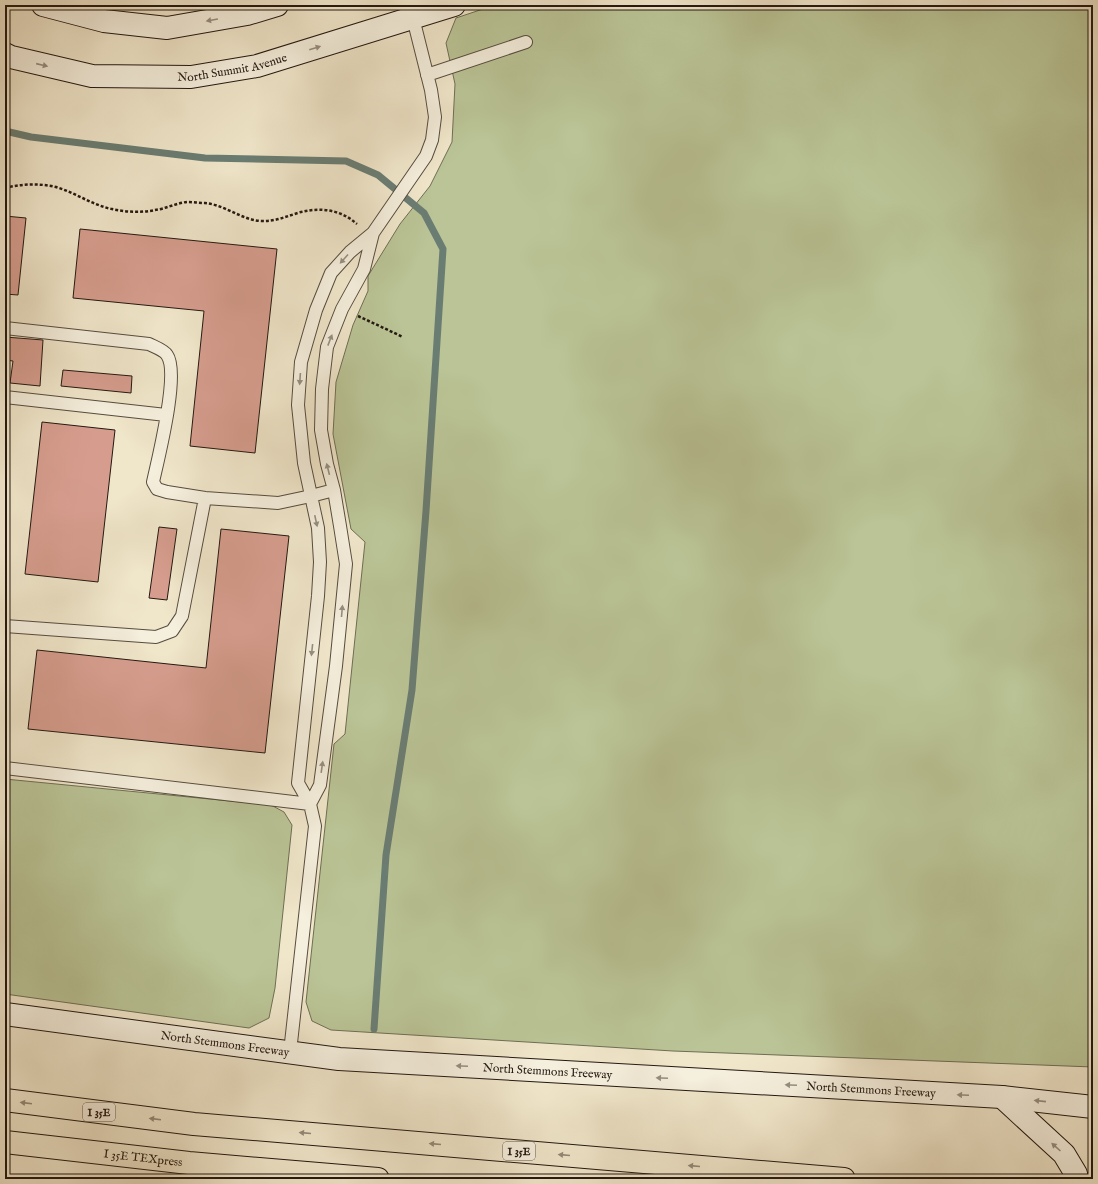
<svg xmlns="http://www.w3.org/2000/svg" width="1098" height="1184" font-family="'IM FELL English',serif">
	<rect width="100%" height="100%" fill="#f0e6ca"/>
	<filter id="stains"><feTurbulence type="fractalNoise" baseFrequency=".005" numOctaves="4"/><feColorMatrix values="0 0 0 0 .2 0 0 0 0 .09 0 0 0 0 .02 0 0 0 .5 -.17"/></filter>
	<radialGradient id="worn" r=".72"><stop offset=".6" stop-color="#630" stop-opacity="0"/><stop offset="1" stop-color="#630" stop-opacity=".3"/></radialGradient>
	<path fill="#bac496" stroke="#6e6e54" d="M495,5H1093V1067L673,1051L331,1030L312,1021L306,1002L334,744L345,734L365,542L351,529L333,434L336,382L353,325L368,291V276L400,224L430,186L452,142L455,84L446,43L456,18Z
		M5,779L271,805L284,812L292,825L275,988L269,1018L249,1028L5,994Z"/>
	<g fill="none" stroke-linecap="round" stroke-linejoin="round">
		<path stroke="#6a7d73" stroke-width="7" d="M5,131L31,137L205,158L346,161L378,175L424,213L443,249L426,511L412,690L386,855L374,1029"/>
	</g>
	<path fill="#d69d8e" stroke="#231811" d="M5,216L26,218L18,295L5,294Z
		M80,229L277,249L255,453L190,446L204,311L73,298Z
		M5,337L43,340L40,386L10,383L13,361L5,360Z
		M63,370L132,376L131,393L61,386Z
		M42,422L115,430L98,582L25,574Z
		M159,527L177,529L167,600L149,598Z
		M221,529L289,536L265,753L28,729L37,650L206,668Z"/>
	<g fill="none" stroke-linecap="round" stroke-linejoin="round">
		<g stroke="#564c3f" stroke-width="14">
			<path id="lane" d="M427,75L526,42
				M5,328L149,344C155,347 164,350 167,355C180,373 158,459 153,482L157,489L167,492L205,498L278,503L311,496L334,490
				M5,397L166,415
				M5,626L156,637L172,631L182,616L205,498
				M5,768L310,804L315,826L290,1052
				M310,804L298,783L318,596L320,562L318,528L304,463L298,405L301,362L316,310L331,273L350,252L373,233L426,156L432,140L435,117L431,90L413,18
				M310,804L320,785L336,666L346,564L340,526L334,490L327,464L321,430L322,389L327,347L342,309L364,269L373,233"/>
		</g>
		<g stroke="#231811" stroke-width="24">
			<g id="secondary">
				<path d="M43,5L104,21L167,28L247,14L277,5"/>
				<path id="s1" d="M5,54L11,57L92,76L191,77L257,66L454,5"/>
				<path id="s2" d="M5,1014L339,1059L1002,1097L1093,1107"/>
				<path d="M1002,1097L1064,1154L1076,1174L1077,1179"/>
			</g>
		</g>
		<g stroke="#231811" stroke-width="24">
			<g id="highway">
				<path d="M5,1100L194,1124L844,1179"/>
				<path id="s3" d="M5,1142L189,1163L378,1179"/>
			</g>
		</g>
		<path stroke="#231811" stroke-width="2.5" stroke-dasharray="3 2" stroke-linecap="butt" d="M5,188C21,184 39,183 56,187C76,193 92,205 112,209C126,212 141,213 155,210C165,209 176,203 187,202C193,202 199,203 205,203C225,205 240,219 260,221C275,222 287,216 301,212C322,207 341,210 357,224
			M358,316L403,337"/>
		<use href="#lane" stroke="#f5efdd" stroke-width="12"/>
		<use href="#secondary" stroke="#f5efdd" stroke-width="22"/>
		<use href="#highway" stroke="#f0e6ca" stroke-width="22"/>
	</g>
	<defs><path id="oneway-solid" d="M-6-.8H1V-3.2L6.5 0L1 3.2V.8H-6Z"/></defs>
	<g fill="#968e81">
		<use href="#oneway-solid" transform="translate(212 20) rotate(170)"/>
		<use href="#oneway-solid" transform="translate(315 48) rotate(-17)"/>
		<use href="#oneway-solid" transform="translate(42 65) rotate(13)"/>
		<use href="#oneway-solid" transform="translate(344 259) rotate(132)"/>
		<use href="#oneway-solid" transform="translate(330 340) rotate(-69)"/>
		<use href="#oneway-solid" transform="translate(300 379) rotate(94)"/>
		<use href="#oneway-solid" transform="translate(328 469) rotate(-104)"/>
		<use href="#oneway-solid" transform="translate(316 521) rotate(78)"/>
		<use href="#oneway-solid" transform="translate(342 611) rotate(-85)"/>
		<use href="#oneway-solid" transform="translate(312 650) rotate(96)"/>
		<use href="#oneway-solid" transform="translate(322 767) rotate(-82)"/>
		<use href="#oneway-solid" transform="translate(462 1066) rotate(-177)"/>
		<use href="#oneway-solid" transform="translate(662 1078) rotate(-177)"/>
		<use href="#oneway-solid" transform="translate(791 1085) rotate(-177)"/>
		<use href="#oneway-solid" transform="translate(963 1095) rotate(-177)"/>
		<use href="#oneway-solid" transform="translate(1040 1101) rotate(-174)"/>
		<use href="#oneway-solid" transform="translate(1056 1147) rotate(-138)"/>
	</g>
	<g fill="#948977">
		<use href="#oneway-solid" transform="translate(26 1103) rotate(-173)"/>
		<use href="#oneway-solid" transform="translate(155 1119) rotate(-173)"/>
		<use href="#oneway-solid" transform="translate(305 1133) rotate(-175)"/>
		<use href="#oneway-solid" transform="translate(435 1144) rotate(-175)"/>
		<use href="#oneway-solid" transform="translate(564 1155) rotate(-175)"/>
		<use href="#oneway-solid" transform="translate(694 1166) rotate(-175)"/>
	</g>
	<g text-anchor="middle" stroke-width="3" stroke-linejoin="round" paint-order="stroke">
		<g fill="#f5efdd" stroke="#62584e" stroke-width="1">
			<rect x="83" y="1103" width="32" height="18" rx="3"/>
			<rect x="503" y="1142" width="32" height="18" rx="3"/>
		</g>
		<g font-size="11" font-weight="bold" fill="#231811">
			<text x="99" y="1116">I 35E</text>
			<text x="519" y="1155">I 35E</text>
		</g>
		<g font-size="12" fill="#231811" stroke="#f5efdd">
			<text dy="4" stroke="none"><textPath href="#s1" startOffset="231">North Summit Avenue</textPath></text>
			<text dy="4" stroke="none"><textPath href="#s2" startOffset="222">North Stemmons Freeway</textPath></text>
			<text dy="4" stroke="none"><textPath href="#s2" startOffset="546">North Stemmons Freeway</textPath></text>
			<text dy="4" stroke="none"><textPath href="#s2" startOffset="870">North Stemmons Freeway</textPath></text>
			<text dy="4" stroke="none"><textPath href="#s3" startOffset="139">I 35E TEXpress</textPath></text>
		</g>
	</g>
	<rect width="1098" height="1184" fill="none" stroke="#f0e6ca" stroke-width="20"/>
	<rect x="6" y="6" width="1086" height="1172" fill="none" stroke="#231811" stroke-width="2"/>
	<rect x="10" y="10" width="1078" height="1164" fill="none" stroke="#231811"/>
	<rect width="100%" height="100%" filter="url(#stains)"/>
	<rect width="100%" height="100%" fill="url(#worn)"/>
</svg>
